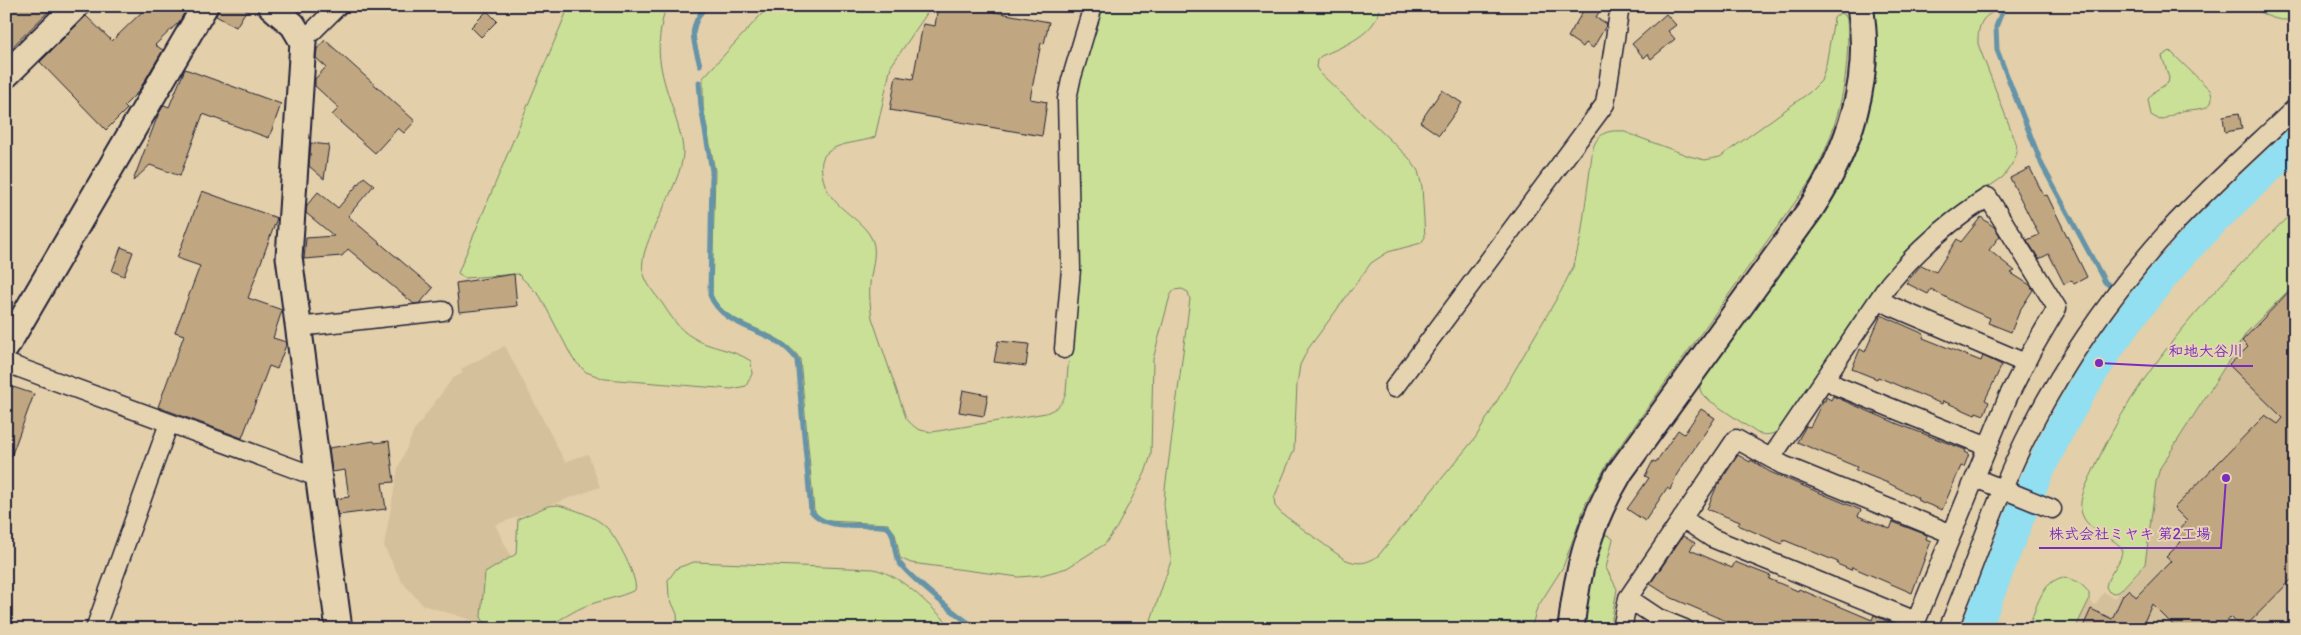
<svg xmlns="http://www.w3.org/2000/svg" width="2301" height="635" font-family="Delius,'Klee One',sans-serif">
	<rect width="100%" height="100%" fill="#e3cfa9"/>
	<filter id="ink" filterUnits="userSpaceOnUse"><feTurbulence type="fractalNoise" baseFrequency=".02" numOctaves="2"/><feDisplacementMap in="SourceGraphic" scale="10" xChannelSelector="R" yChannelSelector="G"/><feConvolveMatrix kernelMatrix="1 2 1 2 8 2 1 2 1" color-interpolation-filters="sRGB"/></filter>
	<g filter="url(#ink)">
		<path fill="#d4c09b" d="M2295,284V629H2075L2089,600L2095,605L2104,592L2114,598L2139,572L2156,482L2160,468L2247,332Z
			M505,346L565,462L588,454L600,487L495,525L512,558L485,573L481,623L423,605L402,582L384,546L398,468L414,431L452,379L463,373L461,369Z"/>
		<path fill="#c9e096" stroke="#768168" d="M569,6H666C654,49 659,68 673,109C677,124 683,138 683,153C682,186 637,244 643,271C646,284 654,293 662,303C670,315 679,330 692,337C710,349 731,348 751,361L752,374L746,386L731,389L605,379L586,372L573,359L540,296L518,274L465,278L461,276L458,273Z
			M769,6H932L891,66L875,137C861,143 839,142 828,152C821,157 821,165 822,173C827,210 863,215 873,242C877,254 871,271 870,284C869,295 870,306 872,318L906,418C914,428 919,431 932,432L1046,413C1058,408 1063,404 1066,392L1076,269L1072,109L1098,6H1379C1379,33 1342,47 1321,56L1317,60L1316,67L1319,72L1409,158L1418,171L1422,187L1425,237L1421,243L1388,252L1371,263L1308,349L1300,365L1297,384L1294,450L1274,498L1275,506L1281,513L1344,559C1358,565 1366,564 1378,556L1476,437L1561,291L1574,265L1581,236L1593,148C1598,133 1608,130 1622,131L1689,156L1705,160L1720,157L1810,92L1821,81L1826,65L1834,18L1840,13L1845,15L1847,19C1851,77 1838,129 1811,180L1607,464L1586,503L1563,567L1537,608L1531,629H1148L1171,561L1164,505L1165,489L1190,299L1188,292L1182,289L1174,290L1170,296L1153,359L1151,455L1145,473L1117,527L1105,544L1067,568L1042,575L1019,577L911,563L900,558L895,533L888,524L828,521L819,517L814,510L800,359C780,327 727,329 712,295L715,171L703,107V78Z
			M1871,6H2015C1989,11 1977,16 1978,44L2016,143L2017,152L2014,161L2003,177L1943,218L1921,236L1882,279L1781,429C1772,435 1767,436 1757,433L1706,398C1699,392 1699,387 1701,379L1819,216Z
			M2251,6H2295V18C2281,24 2262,15 2251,6Z
			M2170,51L2210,90C2219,112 2195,108 2182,111C2174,113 2168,118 2160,120L2151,115L2148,99L2155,91L2168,83L2169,78L2162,56Z
			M2295,210V284L2247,332L2160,468L2156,482L2145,564L2120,591L2115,593L2109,592L2106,587C2108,572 2123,564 2122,548C2109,534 2085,531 2081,510C2079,497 2088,482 2093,471C2137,369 2216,286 2295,210Z
			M558,505C573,509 596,516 607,528C616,536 639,580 635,590C619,598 600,600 583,607C569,613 553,626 537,629C525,631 483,631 481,616L485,573L516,554L518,519L548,506Z
			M1608,535L1613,539L1606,568L1617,589L1610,629H1583L1590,572L1603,536Z
			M694,562L874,569C906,577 930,608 955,629H678L677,614L669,596L668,580L677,568Z
			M2064,577C2075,580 2083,584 2089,593V600L2075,629H2028C2036,609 2041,581 2064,577Z"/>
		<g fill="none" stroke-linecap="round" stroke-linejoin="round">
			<path stroke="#6593a8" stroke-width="5" d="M2004,6L1996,27L1997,50L2042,165L2105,282L2114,289
				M700,65C693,39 687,29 706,6
				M699,82L701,107L712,171L710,295C724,331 777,328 797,360L811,511C829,533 861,522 887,527C897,534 892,552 899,562C906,574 967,625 980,629
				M2132,303L2138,308"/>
			<path stroke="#91dff1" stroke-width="30" d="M1976,629C2005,556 2030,481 2069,413C2102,353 2143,298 2189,247C2222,211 2259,178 2295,144"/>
		</g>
		<path fill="#c0a781" stroke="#22223b" d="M6,6H54L6,53Z
			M148,6H188L179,22L155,45L163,50L138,92L124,106L127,109L106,130L40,62L86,16L112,41Z
			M219,6H249L236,27L216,16Z
			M938,6H963L1049,22L1044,44L1041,43L1030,99L1047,102L1042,136L890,110L896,76L913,79L923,24L935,26Z
			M1586,6H1603L1596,17L1607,24L1593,48L1586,43L1583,47L1568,37Z
			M487,11L497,21L481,37L471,27Z
			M1666,14L1676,25L1668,31L1675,39L1651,59L1648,54L1644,58L1632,44Z
			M325,40L415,121L404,133L398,128L375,153L332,115L339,108L315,86V79L326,67L316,58L317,49Z
			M185,69L281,104L269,138L203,114L180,176L150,165L133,181L158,115L164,105L169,107Z
			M1442,90L1462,103L1439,135L1420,122Z
			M2239,113L2242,129L2225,132L2223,116Z
			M311,143L329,145L324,179L309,166Z
			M2030,168L2044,196L2047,195L2087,277L2074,284L2072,280L2064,284L2049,254L2039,259L2027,240L2039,235L2010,178Z
			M364,177L374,185L348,216L433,288L420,303L414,304L348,249L342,256L304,259L306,238L334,236L306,213L307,205L318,192L338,208Z
			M202,191L277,218L248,298L282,310L273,338L286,342V345L277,369L269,366L242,438L158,407L184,335L175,332L200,266L177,258Z
			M1981,217L1995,228L2000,236L1989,250L2015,271L2011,273L2030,285L2033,290L2020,310L2011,332L1988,323L1990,318L1962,306L1931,289L1928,294L1906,283L1921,265L1936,272L1957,239L1961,242Z
			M121,247L133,252L124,276L112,271Z
			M514,274L517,306L459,312L456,283Z
			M2295,285V576L2243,629L2231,617L2220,629H2177L2152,604L2141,629H2082L2091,609L2112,619L2123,595L2129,589L2136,597L2171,561L2166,557L2181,542L2174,535L2187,521L2174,508L2265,415L2278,424L2283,418L2229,365L2248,347L2242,341Z
			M1881,315L1924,334L1923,338L1981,361L1983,356L2002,365L1985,400L1989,402L1984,415L1976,412L1975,415L1943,401L1942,404L1878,377L1877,379L1852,369L1860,349L1865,352Z
			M998,341L1029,344L1026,366L994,362Z
			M10,386L34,394L8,465H6V397Z
			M963,390L988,395L984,416L959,412Z
			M1833,396L1898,424L1966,450L1965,452L1969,454L1964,467L1961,466L1942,510L1917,500L1918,498L1888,483L1855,470L1857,467L1797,442L1806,426L1810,427L1823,401H1825L1826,397L1831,400Z
			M1701,409L1715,418L1677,474L1670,490L1667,488L1645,521L1627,509L1649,478L1645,476L1653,461L1656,462L1678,430L1684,434Z
			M374,441L375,443L389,441L394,482L382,483L386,509L338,515L336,499L349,497L345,470L332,472L329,448Z
			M1738,455L1750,462L1751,460L1770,472L1861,510L1858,516L1890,529L1893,522L1927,535L1926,539L1931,541L1912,593L1852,567L1851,570L1837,564L1838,562L1784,540L1782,544L1738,525L1740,522L1707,509L1716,488Z
			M1683,536L1695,543L1690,550L1732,568L1735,562L1771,576L1769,579L1798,591L1799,589L1872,620L1874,615L1903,629H1745L1721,619L1672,598L1650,584Z"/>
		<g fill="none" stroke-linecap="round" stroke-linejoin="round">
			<g stroke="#22223b" stroke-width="21">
				<path id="street" d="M301,37L312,32L338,6
					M1879,299L1891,306L2025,363
					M298,327L443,311
					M1064,349L1071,269L1067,99L1071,80L1093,6
					M6,363L309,474L318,473
					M1825,378L1837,386L1988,447
					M1394,388L1605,104L1620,6
					M1771,458L1889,284C1918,249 1950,221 1988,197L2057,308L2031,352L2008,397L1913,629
					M1975,478L2052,509
					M1682,518L1712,538L1916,621
					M1628,598L1658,618L1685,629
					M95,629L169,423
					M1622,629L1628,598L1736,439L1783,465L1952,534
					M1948,629C1976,562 1998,491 2032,426C2069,355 2116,289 2170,229C2209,187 2253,148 2295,108"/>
			</g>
			<g stroke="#22223b" stroke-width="29">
				<path id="secondary" d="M271,6L293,25L303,42L289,257L339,629
					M6,75L76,6
					M6,347L205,6
					M1571,629C1577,569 1589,524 1620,472L1810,210C1849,150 1873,79 1860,6"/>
			</g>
			<use href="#street" stroke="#e6d4b1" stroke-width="18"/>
			<use href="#secondary" stroke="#e6d4b1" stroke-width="25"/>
		</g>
	</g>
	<path fill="none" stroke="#7b2cbf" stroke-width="2" d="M2099 363L2158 366H2253M2226 478L2221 548H2039"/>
	<g fill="#7b2cbf" stroke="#e6d4b1" stroke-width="2">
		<circle cx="2099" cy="363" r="5"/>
		<circle cx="2226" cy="478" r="5"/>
	</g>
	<g font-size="15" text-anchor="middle" font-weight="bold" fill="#7b2cbf" stroke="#e6d4b1" stroke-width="4" stroke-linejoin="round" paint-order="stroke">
		<text x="2206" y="356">和地大谷川</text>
		<text x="2130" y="539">株式会社ミヤキ 第2工場</text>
	</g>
	<rect width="2301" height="635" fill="none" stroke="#e6d4b1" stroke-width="25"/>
	<rect x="12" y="12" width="2276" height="610" fill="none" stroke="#22223b" stroke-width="2" filter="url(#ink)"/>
</svg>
